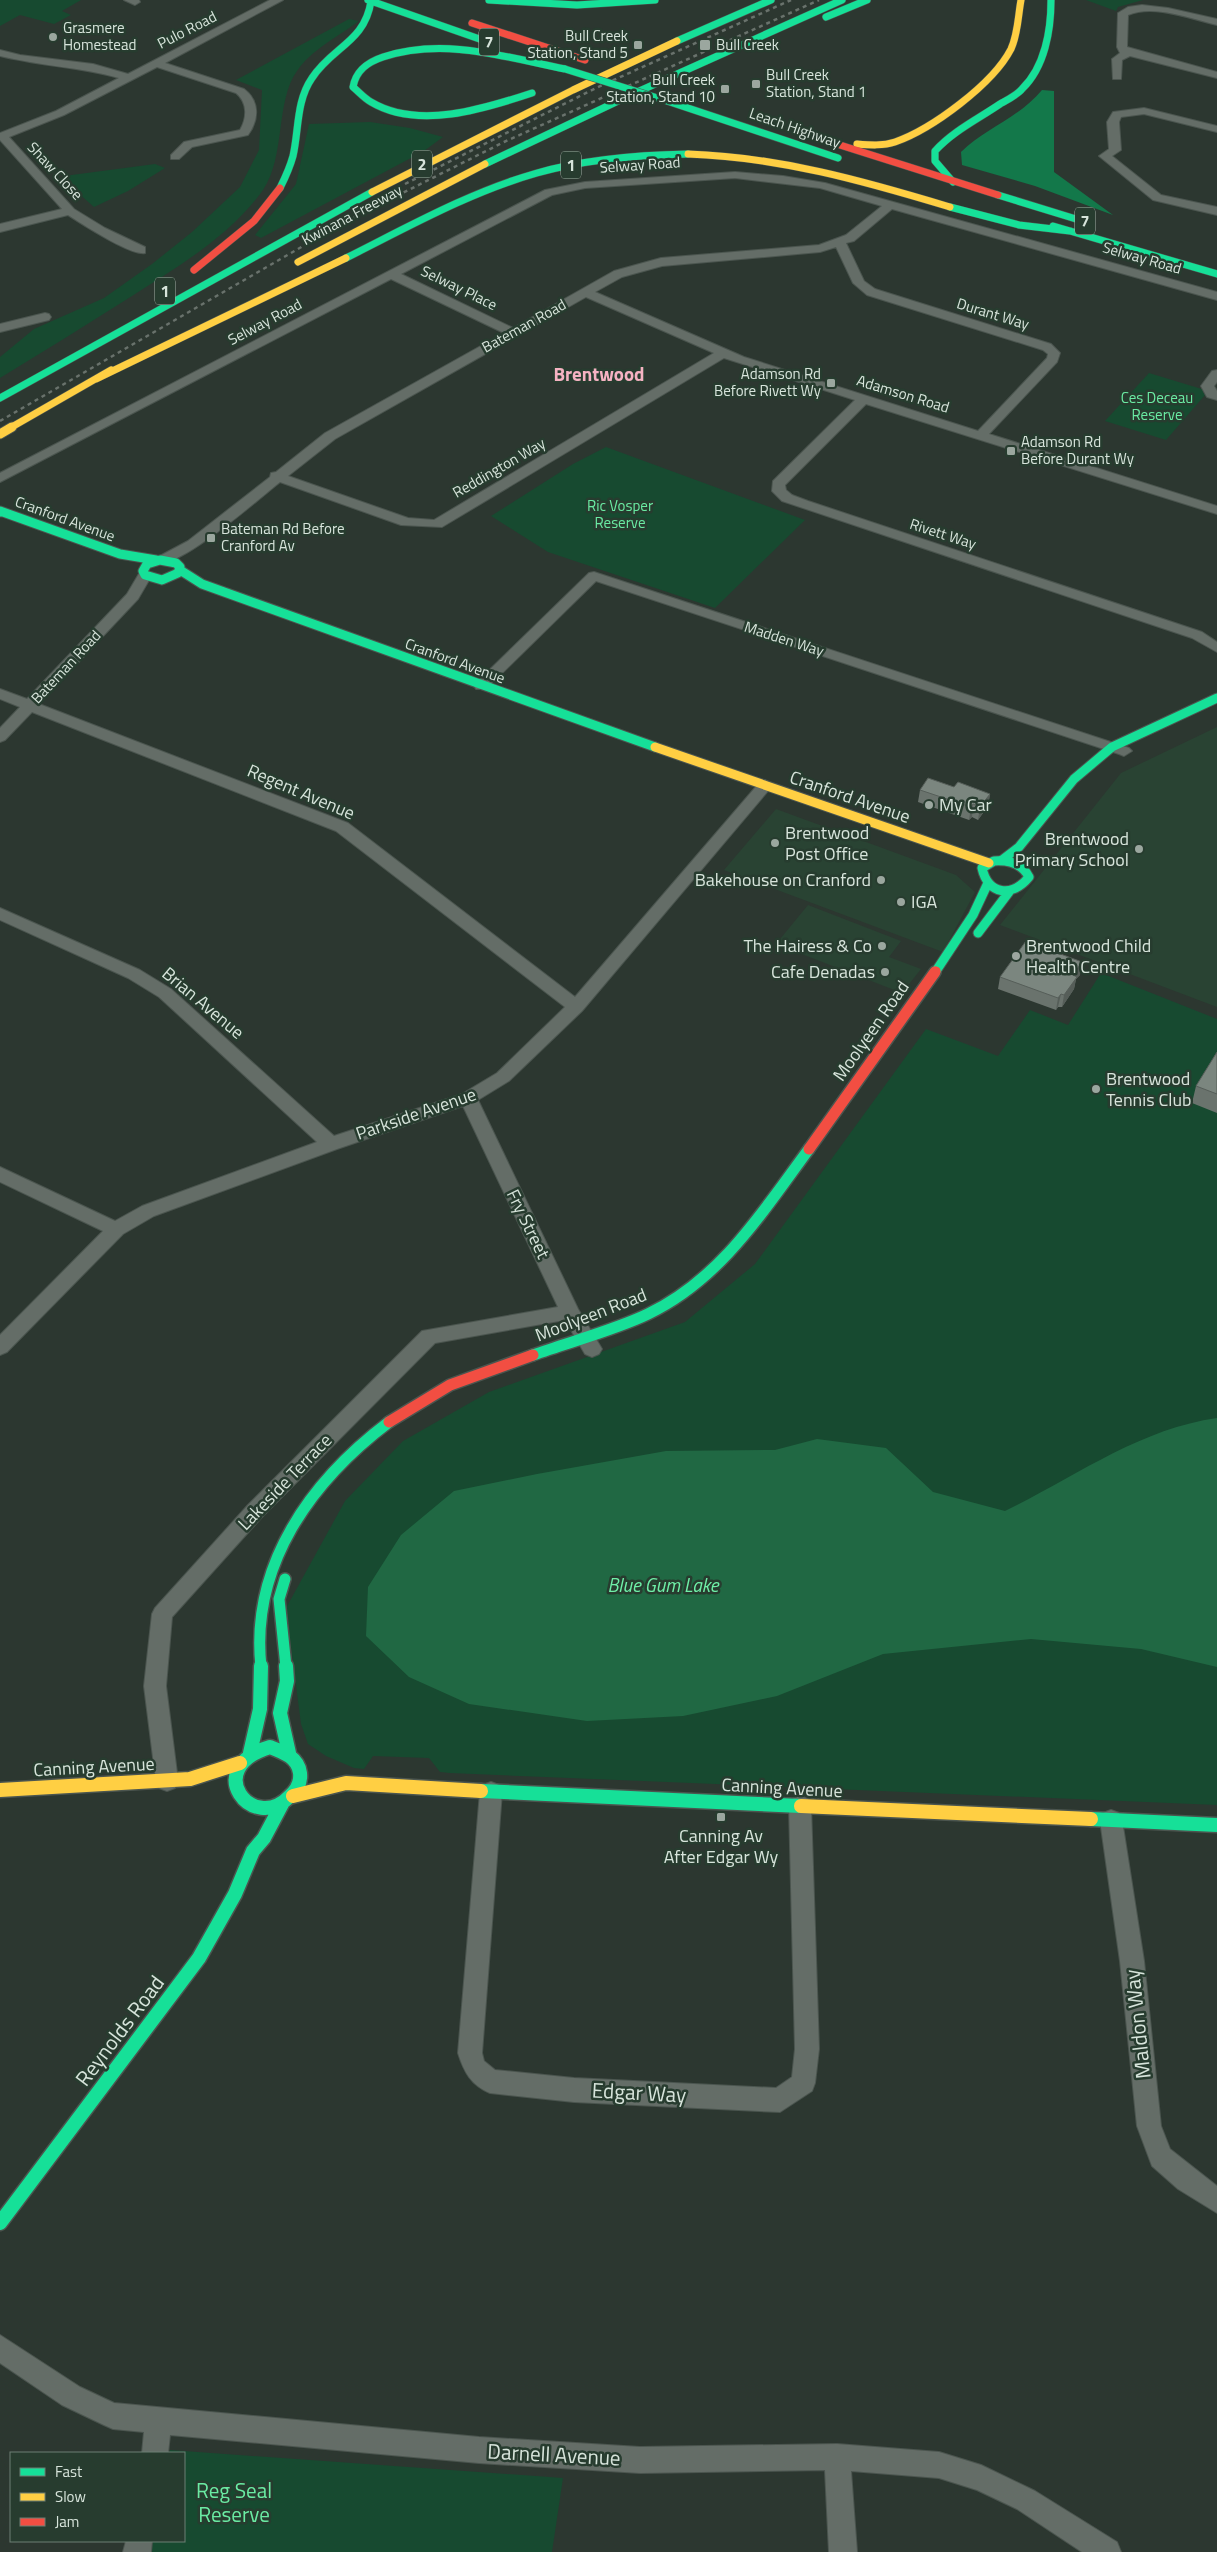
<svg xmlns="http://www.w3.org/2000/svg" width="1217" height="2552" font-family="'Titillium Web',sans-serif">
	<rect width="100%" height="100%" fill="#2c3730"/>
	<path fill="#294333" d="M1217,727V1007L1000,925L1121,773Z
		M776,809L956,875L975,892L943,952L724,870Z
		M808,905L901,941L889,957L921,969L902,993L776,944Z"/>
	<path fill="#174a30" d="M0,0H81L62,11L71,15L54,24L20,15L0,26Z
		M1086,0H1143L1118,7L1116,11Z
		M349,19L359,21C339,36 311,50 297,71C275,102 286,156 263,190C230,236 179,266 132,296C88,324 44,351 0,378V357L34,329L104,298L152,264L192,232L240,187L259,150L262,90L236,80Z
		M370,122L410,128L443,137L424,151L261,238L255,235L296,184L309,124Z
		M155,164L165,168L128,191L94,207L77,192L64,176Z
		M1149,373L1205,390L1203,392L1205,395L1166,440L1105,421Z
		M606,447L805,520L715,608L548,552L491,516L573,464Z
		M1101,973L1217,1019V1805L450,1773L440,1772L429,1758L373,1756L364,1769L354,1768L326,1756L308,1744L301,1724L286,1608L345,1501L403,1441L489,1392L685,1322L755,1264L926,1029L998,1056L1030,1010L1068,1025Z
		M170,2450L563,2478L552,2552H149L151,2541H184V2453H169Z"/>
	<path fill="#13784a" d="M1042,90L1054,91V172L1113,215L1035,186L962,165L961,152C986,128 1020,117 1042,90Z"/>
	<path fill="#206843" d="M1217,1418V1667L1141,1649L1031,1639L883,1654L777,1696L683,1716L587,1721L469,1704L409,1677L366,1636L368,1587L401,1535L454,1491L537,1474L666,1451L775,1450L817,1439L886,1448L933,1492L1005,1511C1075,1477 1139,1429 1217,1418Z"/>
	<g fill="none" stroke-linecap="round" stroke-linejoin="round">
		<g stroke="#4b554f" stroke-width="2">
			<path id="street" d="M124,0H139L140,2L135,5Z
				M270,0H283L165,63L244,89C260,101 259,120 248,135L192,147L179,159H171V155L184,142L240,130C247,118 248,103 236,93L157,67L64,115L9,137L74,209L105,228L145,247V253C131,256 82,224 68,215L0,232V224L62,209L0,140V133L56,111L119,78C80,67 40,66 0,56V50L20,55L93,64L128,74Z
				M1142,5L1168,8L1217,19V25C1191,19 1154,4 1128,15L1127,47L1217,72V78L1130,56L1122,60L1121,79H1113L1112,59L1120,53L1117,47L1118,13L1128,7Z
				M1144,108L1217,126V132L1144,114L1121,117L1119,122L1121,150L1112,156L1161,195L1217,207V215L1153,200L1099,156L1109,149L1107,122L1113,112Z
				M735,172L783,176L825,183L1217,292V300L892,209L854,241L846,243L864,281L875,289L1051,344L1060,353L1057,362L989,434L1217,506V514L866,404L785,485L786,490L792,495L808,501L1202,632L1217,642V652L1192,638L782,501L772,491L773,481L855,400L724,358L442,527L401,525L280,482C260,498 180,568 158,563L156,560L158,557L188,541L270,477L271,473L276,472L325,433L504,333L391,279L0,482V473L545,190L585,182ZM735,178L820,188L882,206L846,235L819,245L661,258L614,271L513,328L401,274L552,195L585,188ZM836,247L853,283L867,295L1043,350L1048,354L1047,358L978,431L744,357L595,292L622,277L662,266L820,252ZM586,297L714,353L434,520L408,518L288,476L335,439Z
				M45,313L49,314L51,317L49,320L0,332V324Z
				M1217,370V382L1214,386L1217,391V400L1207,397L1201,386L1212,371Z
				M145,571L152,575L138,599L39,704L348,823L575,997L760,782L765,780L773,785L582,1011L509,1081L478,1100L578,1309L602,1349L599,1354L592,1357L585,1354L565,1320L435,1343L262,1517L172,1617L166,1686L178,1781L175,1788L167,1791L159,1788L156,1781L144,1686L152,1614L155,1608L248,1505L422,1331L558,1307L463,1106L337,1149L154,1216L123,1234L7,1352L0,1355V1335L103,1231L0,1182V1167L115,1221L142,1206L317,1142L159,997L128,978L0,920V908L140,970L171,989L334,1136L462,1094L497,1073L565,1007L336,831L32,712L5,740L0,742V728L20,707L0,699V689L27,699L127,594L140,572Z
				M594,572L1129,748L1132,751L1124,756L1119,754L596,581L486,689H476L474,686L476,683L589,573Z
				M491,1782L499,1785L502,1792L482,2053L484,2061L495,2070L574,2078L776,2088L792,2077L795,2049L789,1806L792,1799L800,1796L808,1799L811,1806L819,2049L815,2083L812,2091L780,2112L574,2102L490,2093C471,2085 464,2072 458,2053L480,1792L483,1785Z
				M1111,1810L1119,1813L1122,1820L1144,1961L1161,2126L1170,2149L1217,2186V2213L1178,2189L1152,2166L1137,2126L1120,1961L1100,1820L1103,1813Z
				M0,2335L80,2387L114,2403L479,2437L640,2447L837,2444L939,2452L981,2465L1035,2491L1117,2542L1121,2552H1082L1017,2509L977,2490L939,2478L851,2471L857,2552H829L825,2470L640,2473L479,2463L170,2435L168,2453H142L144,2432L113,2429L104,2425L62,2405L0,2363Z
				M126,2541H152L151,2552H123Z"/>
		</g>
		<g stroke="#4b554f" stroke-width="8">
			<path id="fast-far3" d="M368,0L491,43
				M489,0L577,5L655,0
				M826,17L867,0
				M677,41L771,0
				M532,93C484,109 418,130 371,102C364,98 359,92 353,87C356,70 368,62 383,57C444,37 505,57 565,69
				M664,100L838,158
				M485,164L635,93L842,0
				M953,182L935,161V151C953,131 978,119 1000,104C1007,100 1017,95 1022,89C1045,67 1051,30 1051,0
				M280,188C285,178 290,167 293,156C299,130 296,101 312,78C332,47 365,42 371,1
				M998,195L1076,219
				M950,207L1019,225L1070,231
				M1053,226L1217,274
				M346,258C408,227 470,192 537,173C586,159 637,155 688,154
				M0,398L372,192"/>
		</g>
		<g stroke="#4b554f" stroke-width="11">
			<path id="fast-far2" d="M0,511L120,554L156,560
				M0,512H2
				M160,560L176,563L180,567L178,573L162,580L145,575L143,571L147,564Z
				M180,570L202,584L655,747
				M1002,860L1019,847L1074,779L1112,747L1217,698
				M994,861C1009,860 1022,863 1029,877C1012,898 988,895 982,868Z
				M978,933L1009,892
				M936,971L973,915L987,885"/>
		</g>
		<g stroke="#4b554f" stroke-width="14">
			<path id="fast-far1" d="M533,1355C569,1342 615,1330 648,1314C721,1279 763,1211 809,1149
				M285,1579L279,1599L286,1667
				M261,1667C250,1565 311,1481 389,1422"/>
		</g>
		<g stroke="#4b554f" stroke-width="17">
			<path id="fast" d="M286,1666L287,1681L280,1713L289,1753
				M270,1747C283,1752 298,1757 300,1773C301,1782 297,1790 290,1796C253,1835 200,1768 270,1747Z
				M250,1753L260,1709L261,1666
				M481,1791L801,1806
				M1091,1819L1217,1825
				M0,2223L199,1958L235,1894L253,1851L264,1838L282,1804"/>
		</g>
		<g stroke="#4b554f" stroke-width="8">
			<path id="slow-far2" d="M857,144C870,145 883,146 895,142C932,129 993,84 1011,49C1018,34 1018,16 1021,0
				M688,154C779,157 864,181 950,207
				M372,192L573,90L677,41
				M298,262L485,164
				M96,379L346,258
				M10,428L111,370"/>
		</g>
		<g stroke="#4b554f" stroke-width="11">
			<path id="slow-far1" d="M0,434L12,427
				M655,747L989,863"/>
		</g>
		<g stroke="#4b554f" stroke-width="17">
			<path id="slow" d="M0,1790L190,1779L240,1763
				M293,1796L346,1783L481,1791
				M801,1806L1091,1819"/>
		</g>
		<g stroke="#4b554f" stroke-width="8">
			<path id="jam-far2" d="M472,23L585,60
				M821,139L998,195
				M194,270L254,221L280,188"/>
		</g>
		<g stroke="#4b554f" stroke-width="11">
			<path id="jam-far1" d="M935,973L936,971"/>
		</g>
		<g stroke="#4b554f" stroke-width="14">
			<path id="jam" d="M809,1149L935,972
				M389,1422L450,1385L533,1355"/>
		</g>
		<use href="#street" fill="#646d67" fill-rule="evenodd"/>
		<use href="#fast-far3" stroke="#16e098" stroke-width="7"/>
		<use href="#fast-far2" stroke="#16e098" stroke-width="9"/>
		<use href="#fast-far1" stroke="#16e098" stroke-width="11"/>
		<use href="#fast" stroke="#16e098" stroke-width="14"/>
		<use href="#slow-far2" stroke="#ffcf43" stroke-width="7"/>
		<use href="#slow-far1" stroke="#ffcf43" stroke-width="9"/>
		<use href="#slow" stroke="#ffcf43" stroke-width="14"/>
		<use href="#jam-far2" stroke="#f24e42" stroke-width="7"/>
		<use href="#jam-far1" stroke="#f24e42" stroke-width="9"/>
		<use href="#jam" stroke="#f24e42" stroke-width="11"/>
		<path stroke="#69726c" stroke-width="2.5" stroke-dasharray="4 4" stroke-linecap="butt" d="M405,184L596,88L791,0
			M0,421L343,223L504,142L819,0"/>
		<g stroke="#4b554f" stroke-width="8" stroke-linecap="butt">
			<path id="fast-bridge" d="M565,69L664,100"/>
		</g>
		<use href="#fast-bridge" stroke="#16e098" stroke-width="7"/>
	</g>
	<path fill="#6a736d" d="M920,790L990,794L988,806L978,820L972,817L969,820L918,802Z
		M1080,975L1076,979L1074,989L1062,1007H1058L1056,1010L998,989L1000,977Z
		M1217,1052V1113L1192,1103L1196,1086Z"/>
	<path fill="#565e59" d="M990,794L988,806L978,820L980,807Z
		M973,804L972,817L969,820L971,807Z
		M1082,962L1080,975L1076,979L1074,989L1062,1007L1064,995L1073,975Z
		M1061,994L1058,1007L1056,1010L1058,998Z"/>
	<path fill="#7b867f" stroke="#565e59" d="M928,778L954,787L958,782L990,794L980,807L973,804L971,807L920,790Z
		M1026,941L1082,962L1073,975L1077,977L1064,995L1061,994L1058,998L1000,977Z
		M1217,1052V1094L1196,1086Z"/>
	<g fill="#9ba79f" stroke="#273c2f" stroke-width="2">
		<circle cx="53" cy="37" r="5"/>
		<rect x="633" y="40" width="10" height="10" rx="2.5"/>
		<rect x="699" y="39" width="12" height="12" rx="2.5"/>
		<rect x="751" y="79" width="10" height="10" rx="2.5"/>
		<rect x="720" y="84" width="10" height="10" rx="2.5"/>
		<rect x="826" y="378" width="10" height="10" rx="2.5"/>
		<rect x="1006" y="446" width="10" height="10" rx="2.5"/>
		<rect x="206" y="533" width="10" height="10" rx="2.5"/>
		<circle cx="929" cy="805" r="5"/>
		<circle cx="775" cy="843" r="5"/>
		<circle cx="1139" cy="849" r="5"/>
		<circle cx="881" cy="880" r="5"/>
		<circle cx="901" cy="902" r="5"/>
		<circle cx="882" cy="946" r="5"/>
		<circle cx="1016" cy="956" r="5"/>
		<circle cx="885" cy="972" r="5"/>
		<circle cx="1096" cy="1089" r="5"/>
		<rect x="716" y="1812" width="10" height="10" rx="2.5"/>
	</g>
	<g text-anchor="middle" stroke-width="5" stroke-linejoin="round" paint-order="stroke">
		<g font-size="15" fill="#d7e4db" stroke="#273c2f" text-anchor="start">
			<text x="63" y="33">Grasmere<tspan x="63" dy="17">Homestead</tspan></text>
			<text x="628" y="41" text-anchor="end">Bull Creek<tspan x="628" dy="17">Station, Stand 5</tspan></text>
			<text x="716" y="50">Bull Creek</text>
			<text x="766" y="80">Bull Creek<tspan x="766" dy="17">Station, Stand 1</tspan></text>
			<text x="715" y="85" text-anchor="end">Bull Creek<tspan x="715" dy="17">Station, Stand 10</tspan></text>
			<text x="821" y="379" text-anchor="end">Adamson Rd<tspan x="821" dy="17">Before Rivett Wy</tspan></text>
			<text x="1021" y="447">Adamson Rd<tspan x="1021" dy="17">Before Durant Wy</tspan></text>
			<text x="221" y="534">Bateman Rd Before<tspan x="221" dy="17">Cranford Av</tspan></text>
		</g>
		<g font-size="15" fill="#d7e4db" stroke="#273c2f">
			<text transform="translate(187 30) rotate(-27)" y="5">Pulo Road</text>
			<text transform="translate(795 128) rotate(19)" y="5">Leach Highway</text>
			<text transform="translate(640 165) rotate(-4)" y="5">Selway Road</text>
			<text transform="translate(55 171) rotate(47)" y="5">Shaw Close</text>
			<text transform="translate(352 215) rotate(-28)" y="5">Kwinana Freeway</text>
			<text transform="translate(1142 258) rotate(16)" y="5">Selway Road</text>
			<text transform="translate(459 288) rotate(26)" y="5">Selway Place</text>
			<text transform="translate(993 314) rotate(17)" y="5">Durant Way</text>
			<text transform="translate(265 322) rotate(-28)" y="5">Selway Road</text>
			<text transform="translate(524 326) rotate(-29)" y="5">Bateman Road</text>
			<text transform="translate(903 394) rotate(17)" y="5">Adamson Road</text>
			<text transform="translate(499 468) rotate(-30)" y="5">Reddington Way</text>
			<text transform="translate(65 519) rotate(20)" y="5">Cranford Avenue</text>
			<text transform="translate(943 534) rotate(18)" y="5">Rivett Way</text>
			<text transform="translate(784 639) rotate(18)" y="5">Madden Way</text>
			<text transform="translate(455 661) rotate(20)" y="5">Cranford Avenue</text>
			<text transform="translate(66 667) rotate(-47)" y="5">Bateman Road</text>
		</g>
		<g font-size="15" fill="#6aeba3" stroke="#273c2f">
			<text x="1157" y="403">Ces Deceau<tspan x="1157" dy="17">Reserve</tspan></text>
			<text x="620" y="511">Ric Vosper<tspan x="620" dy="17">Reserve</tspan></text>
		</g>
		<g fill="#273c2f" stroke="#a2b2a7" stroke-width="1">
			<rect x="479" y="28.5" width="20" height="27" rx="4"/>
			<rect x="412" y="150.5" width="20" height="27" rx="4"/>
			<rect x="561" y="151.5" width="20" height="27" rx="4"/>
			<rect x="1075" y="207.5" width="20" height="27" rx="4"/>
			<rect x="155" y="277.5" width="20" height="27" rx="4"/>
		</g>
		<g font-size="16" font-weight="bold" fill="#d7e4db">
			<text x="489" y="48">7</text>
			<text x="422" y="170">2</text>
			<text x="571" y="171">1</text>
			<text x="1085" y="227">7</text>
			<text x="165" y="297">1</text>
		</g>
		<g font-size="18" fill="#d7e4db" stroke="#273c2f">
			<text transform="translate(301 792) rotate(23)" y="6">Regent Avenue</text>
			<text transform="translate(850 797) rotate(19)" y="6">Cranford Avenue</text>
			<text transform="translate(203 1003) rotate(40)" y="6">Brian Avenue</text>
			<text transform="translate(871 1031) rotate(-55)" y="6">Moolyeen Road</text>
			<text transform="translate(416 1114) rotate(-19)" y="6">Parkside Avenue</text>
			<text transform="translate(528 1224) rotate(64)" y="6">Fry Street</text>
			<text transform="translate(591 1315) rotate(-21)" y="6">Moolyeen Road</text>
			<text transform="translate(285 1482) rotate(-46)" y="6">Lakeside Terrace</text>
			<text transform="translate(94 1767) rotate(-3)" y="6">Canning Avenue</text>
			<text transform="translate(782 1788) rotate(3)" y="6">Canning Avenue</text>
		</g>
		<g font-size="18" fill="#d7e4db" stroke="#273c2f" text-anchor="start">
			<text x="939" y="811">My Car</text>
			<text x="785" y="839">Brentwood<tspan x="785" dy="21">Post Office</tspan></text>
			<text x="1129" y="845" text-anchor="end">Brentwood<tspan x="1129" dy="21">Primary School</tspan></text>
			<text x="871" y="886" text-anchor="end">Bakehouse on Cranford</text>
			<text x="911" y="908">IGA</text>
			<text x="872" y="952" text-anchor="end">The Hairess &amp; Co</text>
			<text x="1026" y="952">Brentwood Child<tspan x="1026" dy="21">Health Centre</tspan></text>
			<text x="875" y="978" text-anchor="end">Cafe Denadas</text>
			<text x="1106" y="1085">Brentwood<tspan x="1106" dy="21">Tennis Club</tspan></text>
			<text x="721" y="1842" text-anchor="middle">Canning Av<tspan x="721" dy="21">After Edgar Wy</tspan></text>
		</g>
		<g font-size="19" font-weight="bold" fill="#f5b2c2" stroke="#273c2f">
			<text x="599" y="381">Brentwood</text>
		</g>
		<g font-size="19" font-style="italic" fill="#6ff0a8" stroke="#273c2f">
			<text x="663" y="1592">Blue Gum Lake</text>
		</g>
		<g font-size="21" fill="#d7e4db" stroke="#273c2f">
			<text transform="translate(1138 2024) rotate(-96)" y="7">Maldon Way</text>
			<text transform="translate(120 2031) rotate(-53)" y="7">Reynolds Road</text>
			<text transform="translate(639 2093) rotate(3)" y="7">Edgar Way</text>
			<text transform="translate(554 2455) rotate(3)" y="7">Darnell Avenue</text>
		</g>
		<g font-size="21" fill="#6aeba3" stroke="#273c2f">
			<text x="234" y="2498">Reg Seal<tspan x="234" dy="24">Reserve</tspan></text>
		</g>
	</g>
	<rect x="10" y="2452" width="175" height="90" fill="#273c2f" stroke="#6d7f74"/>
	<rect x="20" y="2468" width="25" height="8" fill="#16e098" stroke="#6d7f74"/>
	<text x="55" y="2477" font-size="15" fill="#d7e4db">Fast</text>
	<rect x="20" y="2493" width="25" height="8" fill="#ffcf43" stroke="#6d7f74"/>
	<text x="55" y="2502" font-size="15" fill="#d7e4db">Slow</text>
	<rect x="20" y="2518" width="25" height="8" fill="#f24e42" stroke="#6d7f74"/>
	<text x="55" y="2527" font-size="15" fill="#d7e4db">Jam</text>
</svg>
